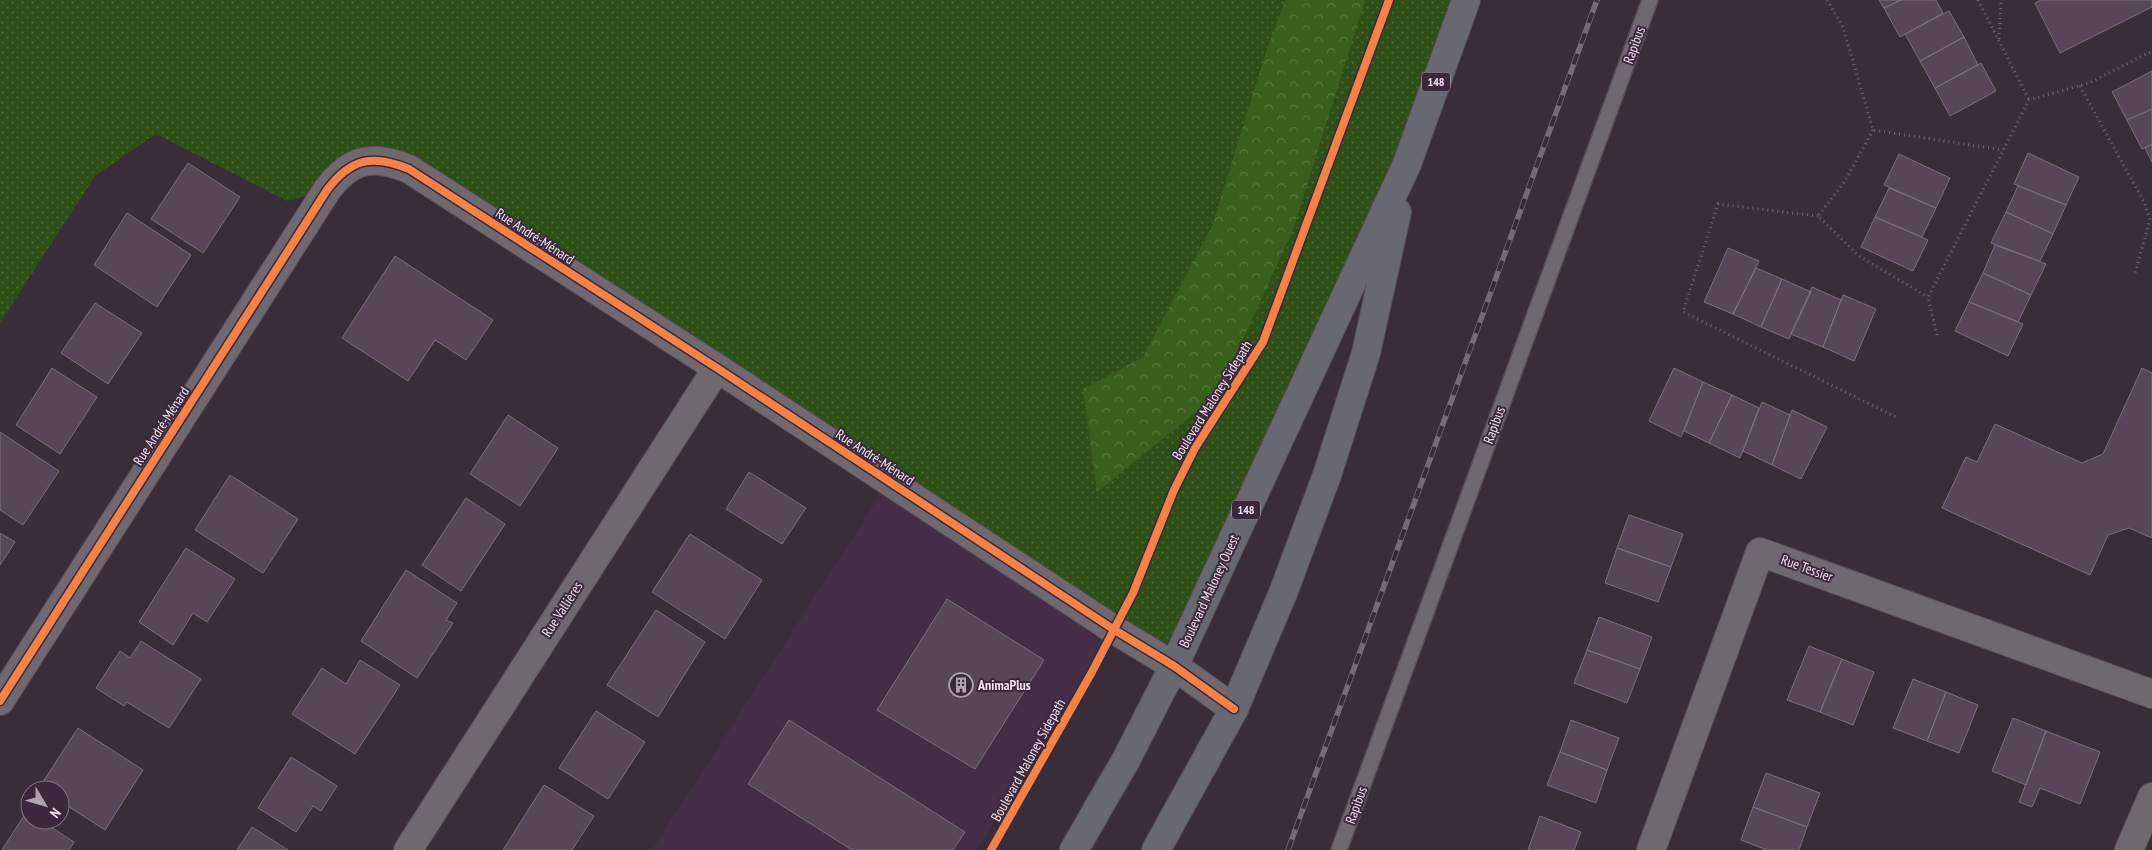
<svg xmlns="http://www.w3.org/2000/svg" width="2152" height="850" font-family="'PT Sans Narrow',sans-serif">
	<defs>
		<pattern id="grass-dots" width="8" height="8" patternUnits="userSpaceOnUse" patternTransform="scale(1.25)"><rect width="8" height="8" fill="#2e4f15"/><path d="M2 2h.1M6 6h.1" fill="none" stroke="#4d6838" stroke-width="1.8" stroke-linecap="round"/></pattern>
		<pattern id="forest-crowns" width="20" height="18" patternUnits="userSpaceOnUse" patternTransform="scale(1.25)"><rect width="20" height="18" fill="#395f1c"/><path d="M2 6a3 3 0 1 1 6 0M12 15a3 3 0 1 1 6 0" fill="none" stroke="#56763d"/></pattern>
	</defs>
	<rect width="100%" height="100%" fill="#382d38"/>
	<path fill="#442e46" d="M889,481L1113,629L977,850H652Z"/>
	<path fill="url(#grass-dots)" d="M0,0H1466L1174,666L388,161L327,190L287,201L156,134L95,176L0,323Z"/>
	<path fill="url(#forest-crowns)" d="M1285,0H1365L1293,230L1218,394L1097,492L1083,389L1143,357L1212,226L1265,55Z"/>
	<path fill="#564658" stroke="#79707b" d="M1879,0H1901L1884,8Z
		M1901,0H1936L1943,13L1900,37L1884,8Z
		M2041,0H2152V7L2060,53L2035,3Z
		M1949,11L1964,37L1920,61L1905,34Z
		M1964,37L1978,65L1935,88L1920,61Z
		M1981,63L1996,91L1950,116L1935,88Z
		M2152,71V109L2127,120L2112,92Z
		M2152,109V144L2142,149L2127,120Z
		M2152,144V162L2145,148Z
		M2028,153L2079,177L2066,205L2014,184Z
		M1899,154L1950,178L1936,208L1884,185Z
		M188,163L240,197L203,253L151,219Z
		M2018,186L2066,205L2053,234L2006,212Z
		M1889,188L1936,208L1922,237L1875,217Z
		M2006,212L2053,234L2040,261L1991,243Z
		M127,213L191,255L157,307L94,265Z
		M1875,217L1928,240L1913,271L1861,247Z
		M1995,245L2046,264L2031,295L1983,273Z
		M1728,248L1759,261L1733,314L1704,302Z
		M395,256L493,320L466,360L435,340L408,381L342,338Z
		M1756,268L1782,279L1761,327L1733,314Z
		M1983,273L2031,295L2018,322L1969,302Z
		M1782,279L1811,292L1789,339L1761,327Z
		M1812,287L1841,300L1823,347L1791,334Z
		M1843,295L1876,309L1854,361L1823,347Z
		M1969,302L2023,324L2008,356L1955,331Z
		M95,303L142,333L108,384L61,353Z
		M52,368L97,397L60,454L16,425Z
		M1674,368L1703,382L1681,437L1649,421Z
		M2142,368L2152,373V538L2129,528L2108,535L2090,575L1942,508L1966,457L1977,462L1995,424L2082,463L2103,454Z
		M1703,382L1732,395L1709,443L1684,431Z
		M1732,395L1759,408L1740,458L1709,443Z
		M1762,402L1790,415L1772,465L1743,451Z
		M1792,410L1827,427L1801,479L1772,465Z
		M508,415L558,448L520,506L470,474Z
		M0,432L59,471L23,525L0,510Z
		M749,472L806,508L782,544L726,509Z
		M230,475L298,519L263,573L195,530Z
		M466,498L505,524L461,591L422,565Z
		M1629,515L1683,534L1671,567L1617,548Z
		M0,533L15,542L0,565Z
		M690,534L762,580L725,639L652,592Z
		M186,548L235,579L207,622L193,613L173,645L139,622Z
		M1617,548L1671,567L1658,602L1605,583Z
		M406,570L457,603L446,620L453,623L417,678L361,641Z
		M947,599L1044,660L975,769L877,710Z
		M656,610L705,642L658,717L607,685Z
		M1599,617L1652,637L1640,669L1587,650Z
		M141,641L201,679L169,728L127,702L124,706L96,688L120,651L130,658Z
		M1809,646L1842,659L1820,712L1787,700Z
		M1587,650L1640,669L1627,703L1574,683Z
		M1842,659L1874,672L1853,725L1820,712Z
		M360,660L400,685L355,754L292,714L322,668L346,684Z
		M1913,679L1946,692L1927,741L1893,728Z
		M1946,692L1978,705L1959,753L1927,741Z
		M596,711L645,742L608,799L559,768Z
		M2013,718L2046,731L2026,785L1992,771Z
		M789,720L965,832L953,850H852L748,784Z
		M1571,720L1619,738L1607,770L1560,752Z
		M78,728L143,770L105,830L60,801V790H42L39,788Z
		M2046,731L2100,752L2080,804L2040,788L2032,807L2019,802Z
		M1560,752L1607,770L1596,803L1547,785Z
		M291,757L337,786L321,811L313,806L296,832L258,808Z
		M1766,773L1820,793L1807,827L1753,807Z
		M544,785L594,816L572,850H503Z
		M1753,807L1807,827L1799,850H1767L1741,840Z
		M27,811L30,814V820H40L74,842L69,850H2Z
		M1540,816L1581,832L1574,850H1528Z
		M252,827L288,850H237Z"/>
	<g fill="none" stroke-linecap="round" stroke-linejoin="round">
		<g stroke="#554c55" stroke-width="18">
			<path id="lane" d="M1339,850L1650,0"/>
		</g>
		<g stroke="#554c55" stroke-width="30">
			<path id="street" d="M0,701L327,190C351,158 373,154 409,169L717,368L1113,629L1174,666L1234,709
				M408,850L717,368
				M1651,850L1760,552L2152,694
				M2129,850L2152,797"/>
		</g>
		<g stroke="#554c55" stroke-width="30">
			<path id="primary" d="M1074,850L1127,758L1174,666L1407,164L1466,0
				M1156,850L1234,709L1283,593L1327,475L1366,353L1397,212"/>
		</g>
		<path stroke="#6f676f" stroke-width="3" stroke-dasharray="1 4" stroke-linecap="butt" d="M1827,0L1843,27L1873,130L2003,150
			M1978,0L2029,100
			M1999,39L2001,0
			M2080,86L2144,202L2150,219L2135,273
			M1873,130L1845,181L1818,216L1859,256L1928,297
			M1818,216L1718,204L1683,312L1898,418
			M1937,335L1928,297L2029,100L2089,83L2152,51"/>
		<use href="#lane" stroke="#706871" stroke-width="15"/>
		<use href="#street" stroke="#706871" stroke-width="28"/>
		<use href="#primary" stroke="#676871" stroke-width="28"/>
		<g stroke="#746c74" stroke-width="5.5">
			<path id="rail" d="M1288,850L1597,0"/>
		</g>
		<use href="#rail" stroke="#3c283d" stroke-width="4" stroke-dasharray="11" stroke-linecap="butt"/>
		<g stroke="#3c283d" stroke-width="11">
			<path id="cycleway" d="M0,701L327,190C351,158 373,154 409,169L717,368L1113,629L1174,666L1234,709
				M991,850L1092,672L1133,593L1174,490L1195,448L1263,342L1389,0"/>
		</g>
		<use href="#cycleway" stroke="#f48246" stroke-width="8"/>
	</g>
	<defs>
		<g id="building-ring" transform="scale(1.25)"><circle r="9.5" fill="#3c283d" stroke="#b0a4b0" stroke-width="1.5"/><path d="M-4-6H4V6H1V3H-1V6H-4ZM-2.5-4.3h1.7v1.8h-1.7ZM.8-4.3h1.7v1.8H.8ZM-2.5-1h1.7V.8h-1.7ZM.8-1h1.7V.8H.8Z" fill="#b0a4b0"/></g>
	</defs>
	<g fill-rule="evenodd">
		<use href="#building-ring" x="961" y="685"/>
	</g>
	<g text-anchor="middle" stroke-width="4" stroke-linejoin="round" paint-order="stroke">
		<g fill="#3c283d" stroke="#bbacbb" stroke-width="1">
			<rect x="1422" y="72.5" width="28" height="19" rx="4"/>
			<rect x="1232" y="500.5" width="28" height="19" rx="4"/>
		</g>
		<g font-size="12" font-weight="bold" fill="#f1e4f1">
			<text x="1436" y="86">148</text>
			<text x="1246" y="514">148</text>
		</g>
		<g font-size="14" fill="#f1e4f1" stroke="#3c283d">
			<text transform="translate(1634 45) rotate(-70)" y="5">Rapibus</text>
			<text transform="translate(535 236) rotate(33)" y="5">Rue André-Ménard</text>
			<text transform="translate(1212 400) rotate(-58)" y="5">Boulevard Maloney Sidepath</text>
			<text transform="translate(1494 425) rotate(-70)" y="5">Rapibus</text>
			<text transform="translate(161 426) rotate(-57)" y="5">Rue André-Ménard</text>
			<text transform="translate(875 457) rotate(33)" y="5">Rue André-Ménard</text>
			<text transform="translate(1807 568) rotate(20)" y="5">Rue Tessier</text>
			<text transform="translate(1209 591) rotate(-65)" y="5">Boulevard Maloney Ouest</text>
			<text transform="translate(562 609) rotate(-57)" y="5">Rue Vallières</text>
			<text transform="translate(1028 760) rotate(-61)" y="5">Boulevard Maloney Sidepath</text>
			<text transform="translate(1356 805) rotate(-70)" y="5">Rapibus</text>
		</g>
		<g font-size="14" font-weight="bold" fill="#f1e4f1" stroke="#3c283d" text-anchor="start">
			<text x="978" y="690">AnimaPlus</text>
		</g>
	</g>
	<g transform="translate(45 805) rotate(128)"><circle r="24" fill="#3c283d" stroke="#847385"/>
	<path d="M0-4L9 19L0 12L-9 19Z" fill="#b0a4b0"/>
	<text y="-8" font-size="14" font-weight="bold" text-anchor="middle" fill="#f1e4f1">N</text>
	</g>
</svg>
